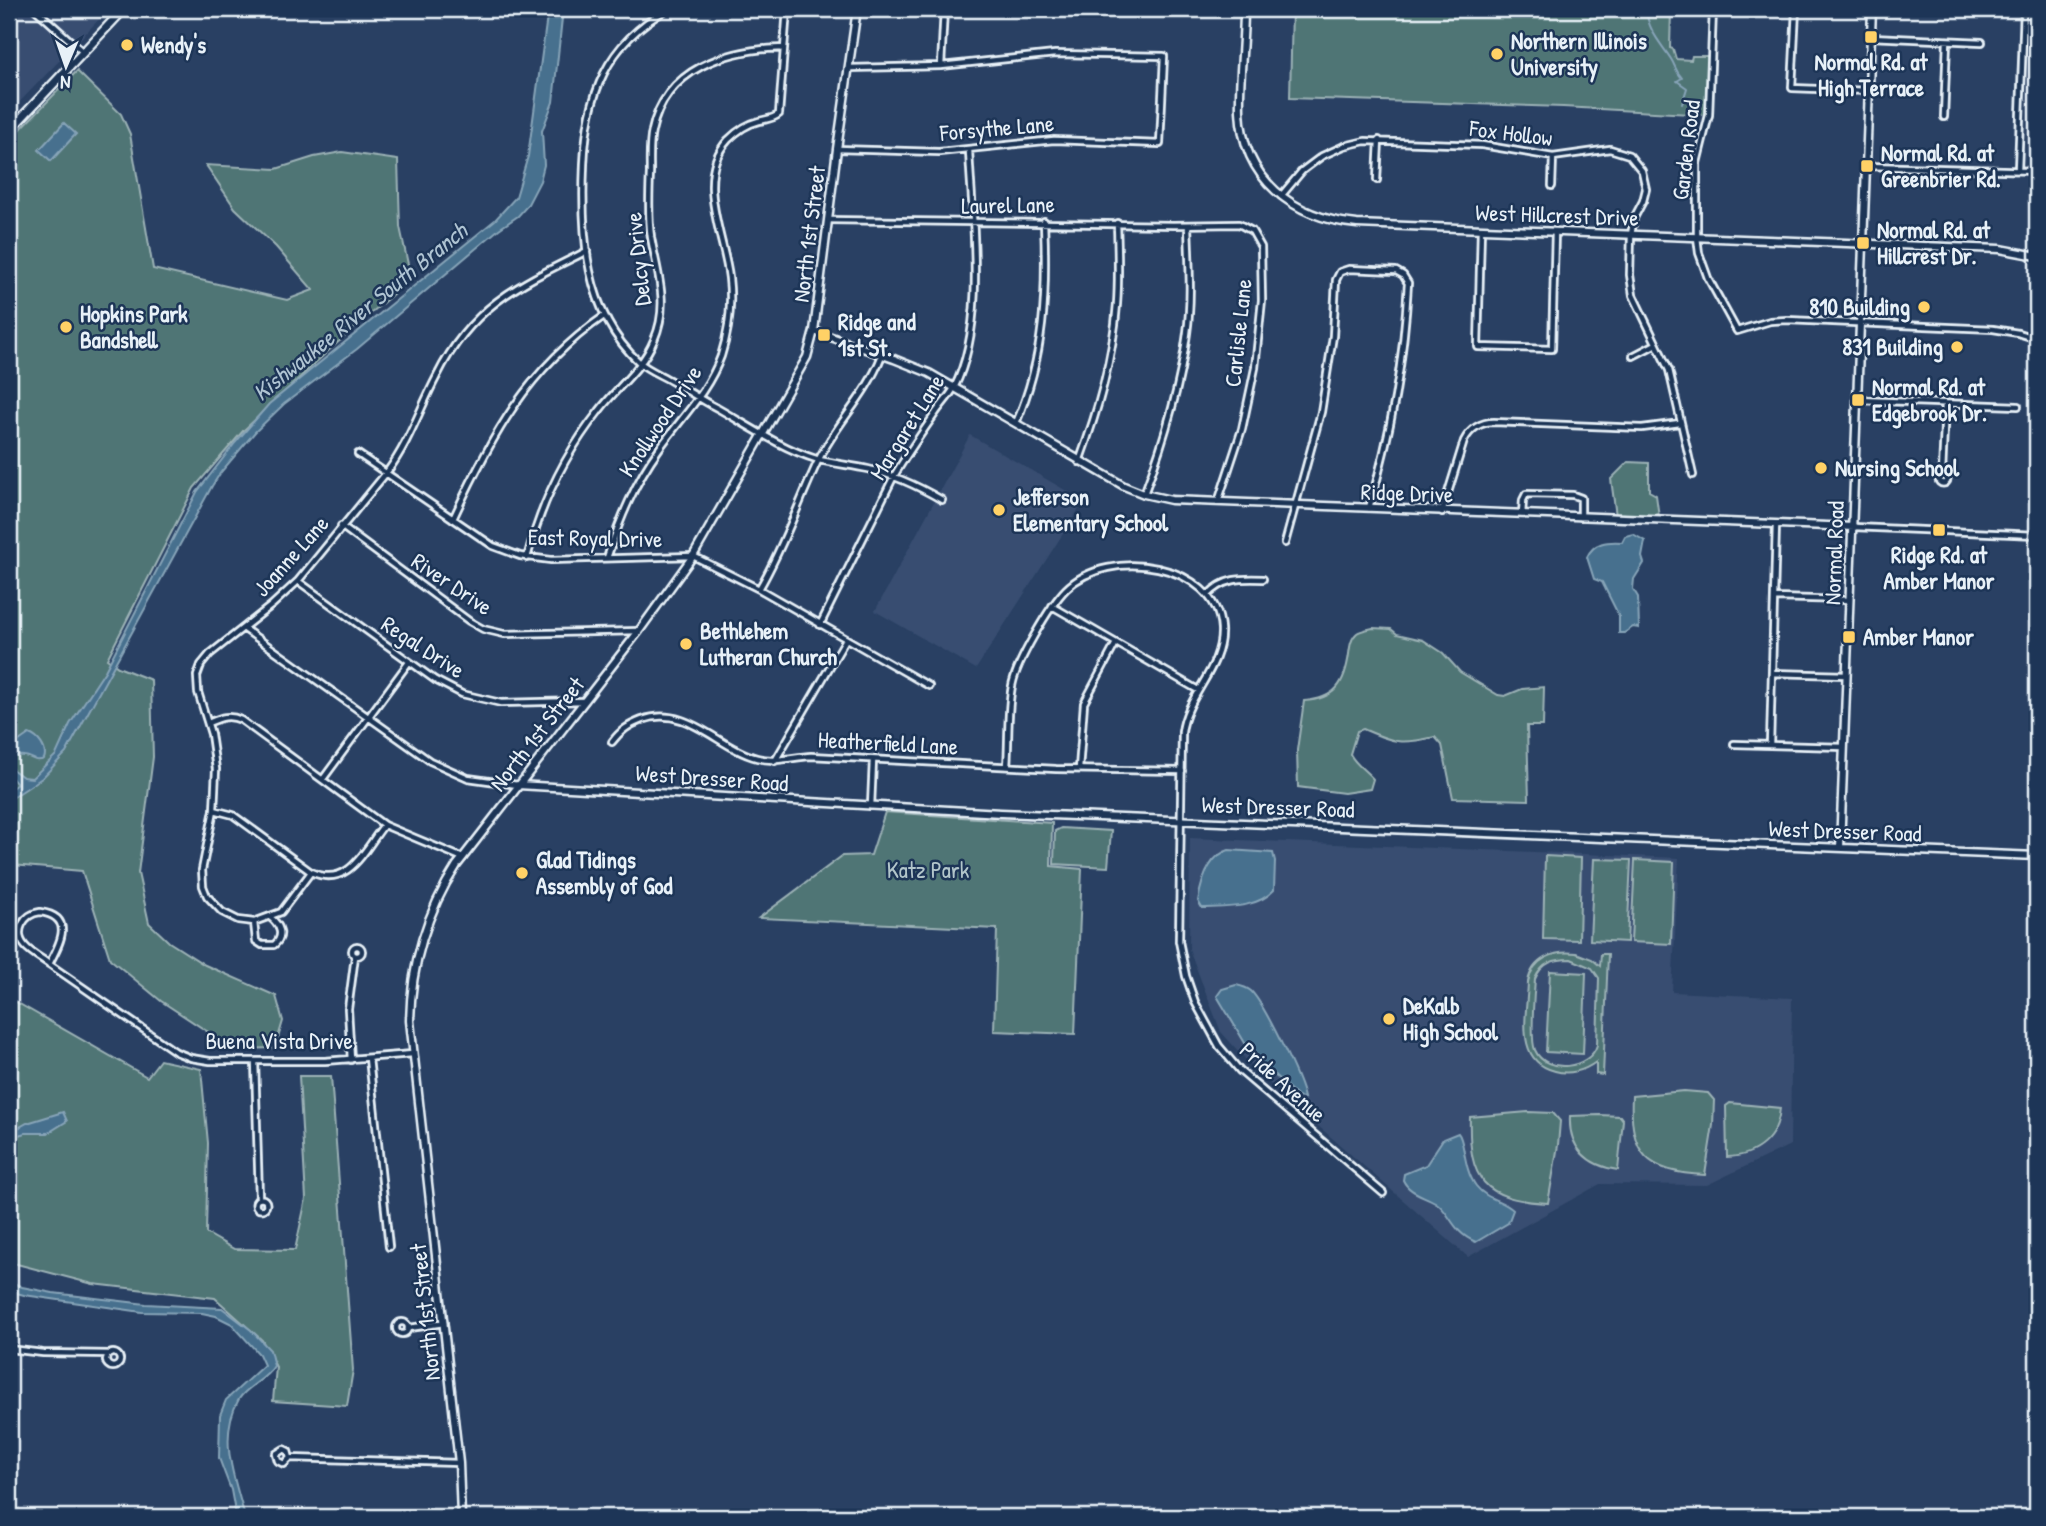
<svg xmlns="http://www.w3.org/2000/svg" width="2046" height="1526" font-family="'Patrick Hand',sans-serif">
	<rect width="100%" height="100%" fill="#294063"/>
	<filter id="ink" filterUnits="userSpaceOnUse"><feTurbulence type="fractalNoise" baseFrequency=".0143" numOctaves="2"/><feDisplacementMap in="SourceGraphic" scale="14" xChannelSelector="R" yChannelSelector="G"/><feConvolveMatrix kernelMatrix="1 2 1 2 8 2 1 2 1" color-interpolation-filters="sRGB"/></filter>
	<g filter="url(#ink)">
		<path fill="#384d71" d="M9,9H109L9,113Z
			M970,435L1084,501L976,669L875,611Z
			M1190,838L1679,858L1672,992L1792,998L1790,1145L1707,1185L1600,1184L1468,1257L1260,1075L1221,1032L1189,949Z"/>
		<path fill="#4f7475" stroke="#9cb2b6" stroke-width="2" fill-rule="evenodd" d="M1292,9H1671L1670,48L1673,49L1676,59L1691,60L1692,56H1710L1708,115L1563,107L1290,98Z
			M77,71L121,114L130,134L153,269L287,300L313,290L276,247L235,208L206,165L276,169L314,157L342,152L398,160L400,227L411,278L327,352L243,431L194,488L107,659L118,667L151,680L153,757L138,873L149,923L169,942L205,965L276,996L283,1021L275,1048L234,1049L161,1001L110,959L82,871L12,865L9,867V141Z
			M1628,462L1649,463V491L1656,495L1659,517L1616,516L1611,479Z
			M1373,628L1391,629L1397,634L1423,640L1443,653L1460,672L1498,695L1505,696L1522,689L1544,687L1543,726H1527L1529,800L1453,798L1442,745L1435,737C1399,745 1396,743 1363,729L1357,731L1350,754C1355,764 1365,770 1373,779L1370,789L1344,793L1298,787L1297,750L1304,701C1335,699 1345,684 1349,654C1350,646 1351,638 1357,633C1361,630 1369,629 1373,628Z
			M885,812L1052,823L1051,866L1082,869L1075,1034L994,1031L997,929L759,918L842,856L871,855Z
			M1061,828L1111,831L1108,867L1054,864L1055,831Z
			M1545,856L1581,858L1579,940L1543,939Z
			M1594,859L1631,860L1627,942L1590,940Z
			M1635,860L1674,862L1671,944L1631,942Z
			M1576,953L1592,959L1600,966L1601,954H1608L1603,1075L1596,1074V1062C1584,1071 1569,1075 1555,1071C1514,1061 1527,1015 1528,982C1532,959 1554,950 1576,953ZM1571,959L1592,968L1599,978L1597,1045C1590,1069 1546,1075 1535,1050C1530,1039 1534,993 1535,979C1542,962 1555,959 1571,959Z
			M1550,971L1586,973L1583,1054L1546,1052Z
			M9,998L147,1077L160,1060L201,1069L208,1143L206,1233L234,1249L295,1250L306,1199L299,1076H331L353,1370L347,1406L273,1401L276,1367L262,1340L215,1298L93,1284L9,1262Z
			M1684,1091L1708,1093L1714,1100L1713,1125L1705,1175C1647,1172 1629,1155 1632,1096Z
			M1730,1103L1780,1108C1778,1138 1757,1156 1727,1157L1726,1106Z
			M1528,1112L1553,1113L1560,1121L1558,1145L1548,1203C1484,1200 1468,1180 1470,1117Z
			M1600,1115L1620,1116L1623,1120L1618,1170C1588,1166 1568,1148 1570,1116Z"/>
		<path fill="#46708e" stroke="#87a4b8" stroke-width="2" d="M548,9H563L553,102L542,131L544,165L540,181L527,206L518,216L499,229L357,349L284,404L255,432L221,472L212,486L66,753L42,778L9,800V790L17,784L9,775V767L23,777L32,778L56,755L70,724L105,671L197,492L235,443L269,404L495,220L516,197L528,156Z
			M64,123L76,134L51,161L39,150Z
			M1633,534L1645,541L1642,557L1644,563L1634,579L1633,589L1638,597L1639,628L1633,627L1624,633H1619V616L1602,582L1594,579L1587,557C1594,542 1607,541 1622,542L1625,536Z
			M29,734C38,737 48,749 44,759C35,763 33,757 24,756C17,755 15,758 9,754V748Z
			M1229,850L1273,853L1275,861L1274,890C1257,909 1226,907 1202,908L1198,901C1201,883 1208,856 1229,850Z
			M1236,985C1241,986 1246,987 1251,991C1264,1004 1301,1080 1304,1098L1298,1097L1251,1053L1217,996L1222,989Z
			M63,1112L67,1121L48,1133H25L9,1138V1133L27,1123Z
			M1458,1133C1465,1140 1463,1169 1476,1186C1487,1200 1503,1200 1513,1210L1508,1223L1476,1242C1451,1232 1451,1212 1435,1202C1423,1195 1409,1193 1403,1180L1404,1174L1426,1165L1443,1139Z
			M9,1281L22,1287L53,1293L146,1304L222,1308L251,1330L270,1350L274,1366C266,1380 247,1386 239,1399C217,1437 235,1480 245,1517H236L231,1490L219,1458L220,1415L226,1400L264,1365L259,1354L232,1324L216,1316L202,1313L142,1312L24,1295L9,1291Z"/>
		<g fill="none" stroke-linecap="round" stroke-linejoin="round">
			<path stroke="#87a4b8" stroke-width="2" d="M1646,9C1648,31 1660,42 1671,59C1676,67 1675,71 1682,78L1677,81L1687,88L1682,104"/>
			<g stroke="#e8f1f8" stroke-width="10">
				<path id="street" d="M35,9L83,52
					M668,9C605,44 587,96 584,164C581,233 584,312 639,362C648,370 661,375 671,381C687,390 701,400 717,408C749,426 781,448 816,459C833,464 851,465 868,469C895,475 918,486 942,500
					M1713,9L1709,115L1697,163V237L1699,253L1708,278L1737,331L1770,321L1787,320L1993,329L2018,333L2037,339
					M1796,9L1792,88L1869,91
					M1871,37L1982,42
					M941,66L944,9
					M1944,117L1947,41
					M837,149L939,152L1054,140L1160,144L1164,56L1055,54L941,66L850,68
					M1867,166L2037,171
					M2018,170L2024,9
					M1377,180L1379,140
					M1552,186L1553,157
					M1281,196L1302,171L1322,156L1344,146L1365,141L1482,145L1553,157L1610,149L1629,155L1642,171L1646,189L1643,201L1634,218L1631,235L1630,275L1633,295L1669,370L1693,475
					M828,220L1173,225L1239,224L1252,231L1261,247L1262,300L1255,368L1242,429L1218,502
					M1481,229L1478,347L1552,349L1555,232
					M1633,356L1656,344
					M1858,400L2018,406
					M1016,423C1045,356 1047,293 1044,221
					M358,454L493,546L520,556L551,560L693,556L759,589L929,686
					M1079,462C1098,410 1113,359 1117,304C1119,277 1118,250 1117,223
					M1942,474L1945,403
					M1938.5 479a4.5 4.5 0 1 1 9 0a4.5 4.5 0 1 1-9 0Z
					M1144,494C1164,441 1180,389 1187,333C1192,297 1189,261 1188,225
					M1442,512L1464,441C1470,429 1481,422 1494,422L1642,428L1680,423
					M1522,514L1523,500L1526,494L1573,495L1581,498V517
					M453,519C491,437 527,369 604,316
					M341,526L469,621L483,629L504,634L639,631
					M1854,527L2037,535
					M1285,543L1321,412L1333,336L1336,280L1340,272L1349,269L1396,271L1403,275L1408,283C1404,361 1391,434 1369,508
					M527,558C541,504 564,455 599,411C617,387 642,369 654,340C670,304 657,273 651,237C648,216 649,194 650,173C650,159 649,144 652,131C665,68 727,49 784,48
					M607,558C620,519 635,482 659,449C681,418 708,392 721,356C729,331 732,304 729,278C724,235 694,177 728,140C737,131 747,124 759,121C767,119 773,119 779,114L787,9
					M298,581L435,680L462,694L501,703L585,701
					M759,589C783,548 798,504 818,461C837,422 866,397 882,355
					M1208,595C1224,578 1241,578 1263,579
					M1774,598L1849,600
					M1052,606L1198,690
					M820,625L894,476C907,454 921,434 935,414C941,405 949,397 954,388C987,325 972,219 969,150
					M243,628L430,761L468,778L518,785
					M1772,673L1846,675
					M208,723C220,718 228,714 241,720L384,825L463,858
					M612,742C621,730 629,725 642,720C687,704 718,748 757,758C777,763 792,757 811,756L1056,769L1182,771
					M1734,744L1844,747
					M1770,745L1776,524
					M775,761L846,639
					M1007,766C1009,740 1007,712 1012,686C1016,663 1050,605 1066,589C1109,546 1217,563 1221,629C1223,668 1187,694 1182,732L1179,941L1186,976L1195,1002L1219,1046L1240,1071L1383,1193
					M1079,769L1084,703L1116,643
					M323,779L409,662
					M871,806L873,760
					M214,810L233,815L311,872C349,889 364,850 384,825
					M311,872L281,912L254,922L238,920L222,912L207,896L203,886L202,870L214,810L216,769L211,734L198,692L197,676L201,665L210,654L272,605L298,581L387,472C409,443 420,408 437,376C472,305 520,284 587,251
					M40,912C76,917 59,945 49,964C41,958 31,953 25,946C13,932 24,914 40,912Z
					M254,922L256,941L262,945H274C285,936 280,925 270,917
					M352 951a5 5 0 1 1 10 0a5 5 0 1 1-10 0Z
					M49,964L176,1052L191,1058L210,1061H325L413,1054
					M369,1058L389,1247
					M351,1060L348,1009L355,956
					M255,1061L259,1198
					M255.5 1204a5.5 5.5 0 1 1 11 0a5.5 5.5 0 1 1-11 0Z
					M396 1328a6 6 0 1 1 12 0a6 6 0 1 1-12 0Z
					M409,1328L444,1323
					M9,1349L43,1353L110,1354
					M106 1360a7 7 0 1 1 14 0a7 7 0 1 1-14 0Z
					M290,1458L288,1451L284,1449L276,1454L278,1461L284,1464L290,1458L459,1463"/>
			</g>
			<g stroke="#e8f1f8" stroke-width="11">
				<path id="secondary" d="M1244,9C1244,43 1239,77 1240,111C1243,179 1293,218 1357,224L2000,249L2037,256
					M814,331L894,359L929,373L1124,486L1144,494L1171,500L1854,527
					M518,785L1001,813L2037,856
					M1840,848L1872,9
					M461,1517L459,1463L410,1021C411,964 426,913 457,865L639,631L693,556L807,357L814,331L837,149L857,9"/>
			</g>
			<g stroke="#e8f1f8" stroke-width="12">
				<path id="primary" d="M9,131L124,9"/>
			</g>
			<use href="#street" stroke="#1d3557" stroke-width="4.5"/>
			<use href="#secondary" stroke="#1d3557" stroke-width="6"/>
			<use href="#primary" stroke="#1d3557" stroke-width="7"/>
		</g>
	</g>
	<g fill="#ffd166" stroke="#1d3557" stroke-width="2.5">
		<rect x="1864" y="30" width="14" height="14" rx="3.5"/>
		<circle cx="127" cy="45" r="7"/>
		<circle cx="1497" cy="54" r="7"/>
		<rect x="1860" y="159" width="14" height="14" rx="3.5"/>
		<rect x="1856" y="236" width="14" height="14" rx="3.5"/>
		<circle cx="1924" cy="307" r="7"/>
		<circle cx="66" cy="327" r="7"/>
		<rect x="817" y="328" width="14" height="14" rx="3.5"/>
		<circle cx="1957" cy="347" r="7"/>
		<rect x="1851" y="393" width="14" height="14" rx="3.5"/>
		<circle cx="1821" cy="468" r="7"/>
		<circle cx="999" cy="510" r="7"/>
		<rect x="1932" y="523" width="14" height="14" rx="3.5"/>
		<rect x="1842" y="630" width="14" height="14" rx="3.5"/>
		<circle cx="686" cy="644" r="7"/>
		<circle cx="522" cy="873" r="7"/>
		<circle cx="1389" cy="1019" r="7"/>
	</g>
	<g text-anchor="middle" stroke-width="5" stroke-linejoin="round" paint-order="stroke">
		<g font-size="23" font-weight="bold" fill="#e8f1f8" stroke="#1d3557" text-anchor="start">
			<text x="1511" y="49">Northern Illinois<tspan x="1511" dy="26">University</tspan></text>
			<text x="141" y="53">Wendy's</text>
			<text x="1871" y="70" text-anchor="middle">Normal Rd. at<tspan x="1871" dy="26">High Terrace</tspan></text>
			<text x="1881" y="161">Normal Rd. at<tspan x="1881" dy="26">Greenbrier Rd.</tspan></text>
			<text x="1877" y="238">Normal Rd. at<tspan x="1877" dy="26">Hillcrest Dr.</tspan></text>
			<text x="1910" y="315" text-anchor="end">810 Building</text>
			<text x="80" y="322">Hopkins Park<tspan x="80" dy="26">Bandshell</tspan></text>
			<text x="838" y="330">Ridge and<tspan x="838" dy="26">1st St.</tspan></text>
			<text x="1943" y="355" text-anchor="end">831 Building</text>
			<text x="1872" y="395">Normal Rd. at<tspan x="1872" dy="26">Edgebrook Dr.</tspan></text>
			<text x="1835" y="476">Nursing School</text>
			<text x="1013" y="505">Jefferson<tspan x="1013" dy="26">Elementary School</tspan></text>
			<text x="1939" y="563" text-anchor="middle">Ridge Rd. at<tspan x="1939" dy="26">Amber Manor</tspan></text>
			<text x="700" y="639">Bethlehem<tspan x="700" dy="26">Lutheran Church</tspan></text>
			<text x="1863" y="645">Amber Manor</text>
			<text x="536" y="868">Glad Tidings<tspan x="536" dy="26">Assembly of God</tspan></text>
			<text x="1403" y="1014">DeKalb<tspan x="1403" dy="26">High School</tspan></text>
		</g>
		<g font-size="23" fill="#e8f1f8" stroke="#1d3557">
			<text transform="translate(997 128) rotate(-5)" y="8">Forsythe Lane</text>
			<text transform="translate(1511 133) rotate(7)" y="8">Fox Hollow</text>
			<text transform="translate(1686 150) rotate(-83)" y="8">Garden Road</text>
			<text transform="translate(1008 205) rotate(-1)" y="8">Laurel Lane</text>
			<text transform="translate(1557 215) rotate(2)" y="8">West Hillcrest Drive</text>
			<text transform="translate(809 234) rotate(-83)" y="8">North 1st Street</text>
			<text transform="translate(638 259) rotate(-96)" y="8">Delcy Drive</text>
			<text transform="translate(1238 333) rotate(-84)" y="8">Carlisle Lane</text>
			<text transform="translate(660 421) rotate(-56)" y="8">Knollwood Drive</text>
			<text transform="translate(907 427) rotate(-58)" y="8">Margaret Lane</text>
			<text transform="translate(1407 493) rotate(2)" y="8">Ridge Drive</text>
			<text transform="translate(595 538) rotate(1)" y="8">East Royal Drive</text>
			<text transform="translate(1834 553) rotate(-88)" y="8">Normal Road</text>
			<text transform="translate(291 556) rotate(-48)" y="8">Joanne Lane</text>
			<text transform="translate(452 584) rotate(34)" y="8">River Drive</text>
			<text transform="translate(423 647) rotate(33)" y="8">Regal Drive</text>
			<text transform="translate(537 734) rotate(-52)" y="8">North 1st Street</text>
			<text transform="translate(888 743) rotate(3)" y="8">Heatherfield Lane</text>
			<text transform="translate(712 778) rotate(4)" y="8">West Dresser Road</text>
			<text transform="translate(1278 807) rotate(2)" y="8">West Dresser Road</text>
			<text transform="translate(1845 831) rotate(2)" y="8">West Dresser Road</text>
			<text x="279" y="1049">Buena Vista Drive</text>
			<text transform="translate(1283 1082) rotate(42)" y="8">Pride Avenue</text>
			<text transform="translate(425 1312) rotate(-96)" y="8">North 1st Street</text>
		</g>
		<g font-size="23" fill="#b2c5ca" stroke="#1d3557">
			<text x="928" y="878">Katz Park</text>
		</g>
		<g font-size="24" font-style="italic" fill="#afc4d3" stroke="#1d3557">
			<text transform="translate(360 312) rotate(-39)" y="8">Kishwaukee River South Branch</text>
		</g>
	</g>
	<rect width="2046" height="1526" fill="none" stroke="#1d3557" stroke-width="35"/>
	<rect x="18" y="18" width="2011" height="1491" fill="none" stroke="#e8f1f8" stroke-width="2.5" filter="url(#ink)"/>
	<g transform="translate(66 66) rotate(182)" stroke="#1d3557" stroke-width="5" paint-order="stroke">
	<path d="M0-5L12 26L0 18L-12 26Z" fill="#e8f1f8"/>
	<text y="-10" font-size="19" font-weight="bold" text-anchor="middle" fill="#e8f1f8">N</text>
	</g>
</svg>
